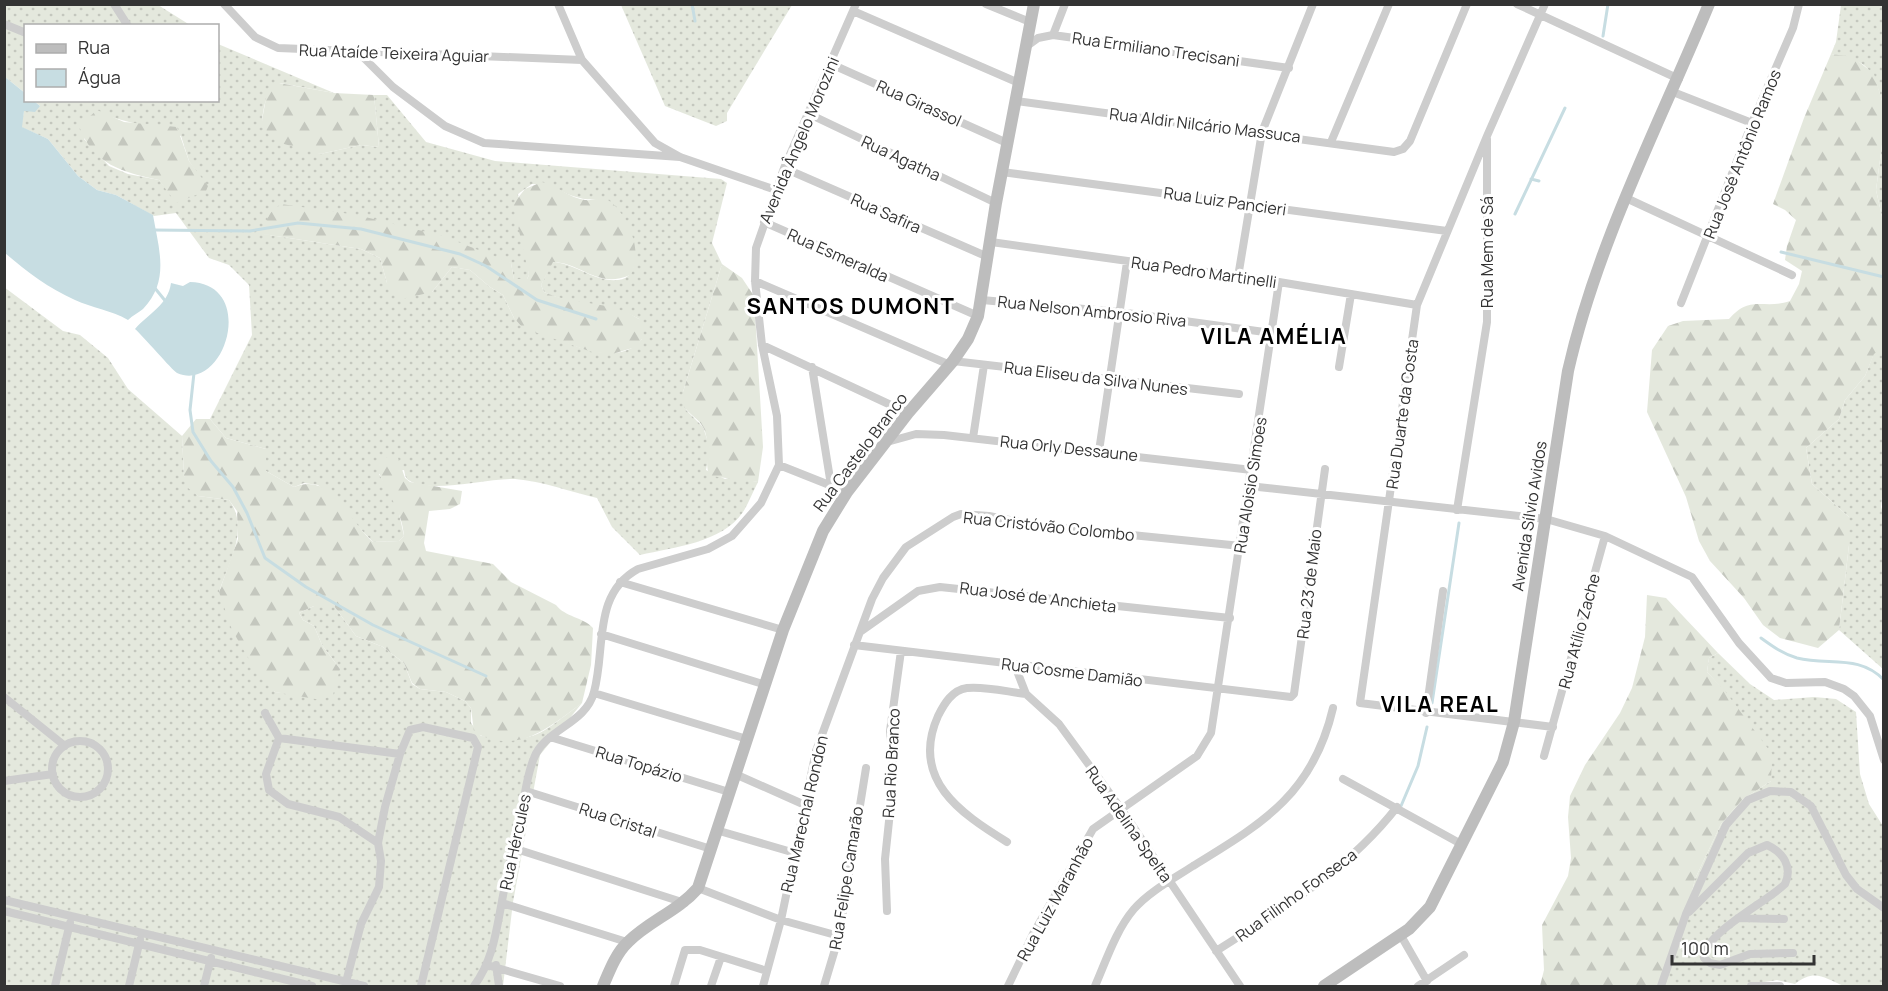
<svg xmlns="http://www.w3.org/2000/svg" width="1888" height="991" font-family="Manrope,sans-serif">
	<defs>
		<pattern id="grass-dots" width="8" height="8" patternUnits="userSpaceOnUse" patternTransform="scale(1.5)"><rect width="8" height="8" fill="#e4e8dd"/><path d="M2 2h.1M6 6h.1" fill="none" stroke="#c4c7be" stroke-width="1.8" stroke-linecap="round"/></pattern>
		<pattern id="forest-firs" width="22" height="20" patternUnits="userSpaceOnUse" patternTransform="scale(1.5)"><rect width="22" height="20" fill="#e4e8dd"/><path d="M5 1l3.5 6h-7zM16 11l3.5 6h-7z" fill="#c4c7be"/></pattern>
	</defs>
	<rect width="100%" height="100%" fill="#fff"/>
	<path fill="url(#grass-dots)" fill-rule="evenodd" d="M4,5H158L190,25L26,26L25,93L5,77Z
		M621,5H792L727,113V121L716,126L665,106Z
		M1841,5H1883V104C1873,70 1869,60 1831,54L1836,42Z
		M218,44L334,93L280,83C265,96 265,101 262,120L320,154L361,145L379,147L374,95H387L426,142L495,161L721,179L727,183L712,243L722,264L683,392L686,410L703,427L707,439L710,449L706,470L725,479L731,477L758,482C753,491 749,503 743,512C722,543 674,547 640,555L612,527L597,498C571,492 542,481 515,479C487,478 432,494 410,481C405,479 405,474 404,470L379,474L397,504L404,536L399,541L373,542L318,485L304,483L294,487L266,471V449L226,438L210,419L252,335L249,285L229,265L209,258L176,213L154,216L116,195L97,190L78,176L48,139L21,127L24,111L40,106L34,101L218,100ZM107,116L181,136L189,161L197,173L175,199L159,180L128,174L109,166L84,139ZM532,184C558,185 559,193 580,198C594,202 601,196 614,206C630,219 649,277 618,280C593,282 576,263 552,262L541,285L544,292C574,307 609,302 639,319L642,339C614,375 546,332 514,318L503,295L490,287L470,270L452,267L432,292L387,283L380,258L361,249L263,234L511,263L514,280L527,279L529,275L518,194Z
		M1883,137V221L1876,190Z
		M4,287L63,331L80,335L108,358L128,389L182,436L184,476L198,496L229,500C250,528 229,562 219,592L275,692L299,695L340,669L322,645L314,626L303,620L299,613L314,606H334L356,636L383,647L404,663L412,684L420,689L446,692L465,701L471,708V723L481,736C537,744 538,735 582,703L540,755L513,902L503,986H5Z
		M1883,346L1884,478L1881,507L1884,515L1883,669L1839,630L1849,545V517L1812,484L1806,448L1839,419L1845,400L1865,376L1874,353Z
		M1718,653L1750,684L1774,700L1814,697L1836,699L1856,712L1860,774L1869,804L1883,826V986C1872,986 1855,990 1844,986C1824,978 1815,968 1795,984L1777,980L1740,986H1662L1684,926L1695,879L1721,824L1742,800L1771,781C1752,735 1742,709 1707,672L1709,658Z"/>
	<path fill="url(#forest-firs)" d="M1831,54L1853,57L1874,74L1883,104V137L1876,190L1883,221L1884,346L1874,354L1865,376L1845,400L1839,419L1806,448L1812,484L1849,517V545L1839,630L1818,648L1780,638L1763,625L1744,598L1710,561L1699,541L1686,497L1647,412L1652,350L1668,326L1683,321L1729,319C1751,294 1763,310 1790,301L1799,284L1802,271L1785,260L1787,246L1796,220L1785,210L1773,204L1804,118Z
		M279,83L334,93L374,95L379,147L361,145L320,154L277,142L268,134L262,120L267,93L271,86Z
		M97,110L124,122L177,127L189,161L208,186L206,191L176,203L159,180C123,172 93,165 79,126Z
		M542,182C557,186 570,198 585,200C593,201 601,196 608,200C628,213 645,255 630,275C597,289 582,263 553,262L541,285L544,292C576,307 616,299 644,323L642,339L636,347L612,354L592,352L523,328L514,318L503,295L490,287L470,270L452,267L432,292L402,299L387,283L380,258L361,249L263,234L269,214L281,204L357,215L443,236L511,263L514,279H527L529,275L513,204L525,189Z
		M722,264L742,278L754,296L763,447L758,482L710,476C703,465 712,444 703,427C698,418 688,414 683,405V392Z
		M196,419H210L226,438L266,449V471L294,487C332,471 349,522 373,542L399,541L404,536C401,505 384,492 377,466L381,460L390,456L398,458L405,478L410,482L462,491L460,504L450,509L429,511L424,543L426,551L493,564L511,582L556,605C565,617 583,617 593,628L591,665L582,703C548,728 518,756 474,732L471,708L465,701L446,692L420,689L412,683L404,663L383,647L356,636L334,606H314L299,613L303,620L314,626L322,645L340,669L333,695L321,700L275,692L253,666L232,630L219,592L238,539L237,511L229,500L198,496L188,488L184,476L182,436Z
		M1647,595L1666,598L1718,653L1709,658L1707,672L1725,691L1772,754L1771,781L1742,800L1721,824L1695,879L1684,926L1662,986H1540L1544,970L1542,925L1568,876L1571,858L1568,817L1570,796L1585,765L1620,713L1632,688L1645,637Z"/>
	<path fill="#c7dde2" d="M5,77L25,93L26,100L34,101L40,106L35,112L24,111L22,127L48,139L78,176L97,190L116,195L153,215C159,250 170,281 143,309C138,313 133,315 128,320C111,310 92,308 75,300C48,288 26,271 5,253Z
		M190,282C258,284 225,394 177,373C172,370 143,336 135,329C149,313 168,305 171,283L183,286Z"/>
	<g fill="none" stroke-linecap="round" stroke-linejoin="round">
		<path stroke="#c7dde2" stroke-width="3" d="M692,4L695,21
			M1603,36L1608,4
			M1531,179L1539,181
			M1515,214L1565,108
			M153,230L250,231L298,223L361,229L460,254L486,266L537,300L596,319
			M1781,252L1884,277
			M154,287L167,303
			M194,373L190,410L193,432L211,461L233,487L247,513L265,558L306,587L373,625L486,676
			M1761,638C1772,646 1783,654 1797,658C1829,666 1859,654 1884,680
			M1432,703L1459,523
			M1401,806L1418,766L1427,727"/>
		<path stroke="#cdcdcd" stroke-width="8" d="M114,4L128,26
			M224,4L255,37L278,48L582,60
			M558,4L582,60L655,143L680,157L776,190
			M986,4L1030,22
			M1517,4L1679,79
			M1545,4L1487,136L1417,305L1360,703L1553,727
			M853,11L1019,83
			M4,24L26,33
			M1053,35L1065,4
			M1027,46L1038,38L1053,35L1289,68
			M357,51L393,87L445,126L484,143L680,157
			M831,64L1007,143
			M1673,92L1752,123
			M1016,101L1394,152L1403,149L1410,141L1467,4
			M807,113L996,203
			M1331,142L1389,4
			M784,168L988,257
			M1002,172L1447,231
			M1626,198L1792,275
			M764,222L978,316
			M991,242L1279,282L1417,305
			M1238,277L1262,132L1313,4
			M755,281L950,365
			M982,300L1119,312L1272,333
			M1681,303L1752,123L1793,28L1799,4
			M762,345L908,413
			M953,361L1239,394
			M812,367L831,485
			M1339,367L1351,294
			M973,438L984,365
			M887,442L916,434L944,435L1252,470
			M1099,451L1127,262
			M779,465L847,492
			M1249,486L1546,519L1605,536L1692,577L1739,643L1771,678L1786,683L1825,682L1844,689L1854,696L1870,716L1884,760
			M1457,510L1487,322V139
			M620,582L783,630
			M860,632L918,591L940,587L1230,618
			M601,634L766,685
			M854,645L1291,697L1294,694L1325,469
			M1015,666L1026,694L1059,724L1122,810L1240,986
			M594,693L747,739
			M4,697L65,746
			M265,713L279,738L266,774L269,790L288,804L339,817L378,843
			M1426,713L1443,591
			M550,737L729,792
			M279,738L400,754
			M52 769a28 28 0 1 1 56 0a28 28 0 1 1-56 0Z
			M1544,756L1605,536
			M735,774L805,805
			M1343,779L1463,845
			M4,781L53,774
			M526,791L711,849
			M716,830L795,853
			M1007,842C960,813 910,779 938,716C944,704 952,690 967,688C985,686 1008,692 1026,694
			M513,848L685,903
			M698,888L781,920L839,936
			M4,900L364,986
			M502,903L627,942
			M4,911L312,986
			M887,911L885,859L894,774L890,731L901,651
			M1689,912L1748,853L1767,845C1783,852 1793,867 1785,884C1767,902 1704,933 1704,958L1710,963L1720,965L1750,954L1793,953
			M1738,918L1784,919
			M1400,934L1427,981
			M1216,951C1282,909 1348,870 1397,807
			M487,965L560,986
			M496,965L499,986
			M55,986L70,923
			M129,986L140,940
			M204,986L211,958
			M345,986L361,924L379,887L381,861L378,843L385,807L400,754L410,730L423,727L473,738L478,747L421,986
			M474,986C493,960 496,932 502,901C508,868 515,835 523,803C526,788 528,772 534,758C545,729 586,724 594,692C606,649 592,594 638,569L708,549L732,536L761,503L779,465L777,416L762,345L755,281L756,248L784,168L856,4
			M674,986L685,950H700L767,971
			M711,986L721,957
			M763,986L781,920L816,751L872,599L883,578L906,547L953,517L961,514L989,516L1042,526L1241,546
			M824,986L839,936L866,768
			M1008,986L1033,934L1093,829L1197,756L1211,733L1279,282
			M1095,986C1106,961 1116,930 1134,909C1150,891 1173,879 1193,866C1263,823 1313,794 1333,708
			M1418,986L1464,955
			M1661,986L1686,914L1726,825L1748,800L1770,791L1791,792L1811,806L1846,875L1857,889L1884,908
			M1751,986H1780"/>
		<path stroke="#bdbdbd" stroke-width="12" d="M603,986C609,972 616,953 628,942C649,921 678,911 698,888L783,630L823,531L847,492L908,413L953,361L968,339L978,316L996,203L1034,4
			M1324,986L1409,929L1430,907L1503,762L1514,722L1568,371C1597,243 1659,125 1709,4"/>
	</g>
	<g text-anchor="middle" stroke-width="6" stroke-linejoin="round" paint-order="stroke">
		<g font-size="16" fill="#333" stroke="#fff">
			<text transform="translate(1156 49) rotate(8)" y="6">Rua Ermiliano Trecisani</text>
			<text transform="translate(394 53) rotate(2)" y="6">Rua Ataíde Teixeira Aguiar</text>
			<text transform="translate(919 103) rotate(24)" y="6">Rua Girassol</text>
			<text transform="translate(1205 125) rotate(7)" y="6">Rua Aldir Nilcário Massuca</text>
			<text transform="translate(799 140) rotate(-67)" y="6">Avenida Ângelo Morozini</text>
			<text transform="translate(1742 154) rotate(-68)" y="6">Rua José Antônio Ramos</text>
			<text transform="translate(901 158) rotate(25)" y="6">Rua Agatha</text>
			<text transform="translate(1225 201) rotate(8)" y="6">Rua Luiz Pancieri</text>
			<text transform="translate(886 213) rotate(24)" y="6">Rua Safira</text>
			<text transform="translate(1487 252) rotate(-90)" y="6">Rua Mem de Sá</text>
			<text transform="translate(838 255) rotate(24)" y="6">Rua Esmeralda</text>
			<text transform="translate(1204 272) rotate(8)" y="6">Rua Pedro Martinelli</text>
			<text transform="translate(1092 311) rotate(6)" y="6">Rua Nelson Ambrosio Riva</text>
			<text transform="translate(1096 378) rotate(7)" y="6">Rua Eliseu da Silva Nunes</text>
			<text transform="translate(1402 414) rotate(-82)" y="6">Rua Duarte da Costa</text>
			<text transform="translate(1069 448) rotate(6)" y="6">Rua Orly Dessaune</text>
			<text transform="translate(860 452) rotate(-53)" y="6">Rua Castelo Branco</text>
			<text transform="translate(1250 485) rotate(-81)" y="6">Rua Aloisio Simoes</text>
			<text transform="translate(1529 516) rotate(-81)" y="6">Avenida Sílvio Avidos</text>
			<text transform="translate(1049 526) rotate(6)" y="6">Rua Cristóvão Colombo</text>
			<text transform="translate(1309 584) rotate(-83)" y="6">Rua 23 de Maio</text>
			<text transform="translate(1038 597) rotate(7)" y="6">Rua José de Anchieta</text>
			<text transform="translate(1579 631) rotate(-75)" y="6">Rua Atílio Zache</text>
			<text transform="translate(1072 672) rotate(7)" y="6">Rua Cosme Damião</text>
			<text transform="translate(891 763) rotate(-87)" y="6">Rua Rio Branco</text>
			<text transform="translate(639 764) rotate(17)" y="6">Rua Topázio</text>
			<text transform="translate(804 814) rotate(-77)" y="6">Rua Marechal Rondon</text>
			<text transform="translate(618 820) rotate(18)" y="6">Rua Cristal</text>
			<text transform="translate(1129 824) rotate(55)" y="6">Rua Adelina Spelta</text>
			<text transform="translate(515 842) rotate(-78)" y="6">Rua Hércules</text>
			<text transform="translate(846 878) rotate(-81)" y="6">Rua Felipe Camarão</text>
			<text transform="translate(1296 895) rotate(-36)" y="6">Rua Filinho Fonseca</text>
			<text transform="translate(1055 899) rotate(-61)" y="6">Rua Luiz Maranhão</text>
		</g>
		<g font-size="22" font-weight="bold" letter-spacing="1.5" fill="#000" stroke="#fff">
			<text x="851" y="314">SANTOS DUMONT</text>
			<text x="1274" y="344">VILA AMÉLIA</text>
			<text x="1440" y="712">VILA REAL</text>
		</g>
	</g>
	<rect width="1888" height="991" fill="none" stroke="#333333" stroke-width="12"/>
	<rect x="24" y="24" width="195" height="78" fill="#ffffff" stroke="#adadad" stroke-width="1.5"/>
	<rect x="36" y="44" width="30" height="9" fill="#bdbdbd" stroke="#adadad" stroke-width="1.5"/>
	<text x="78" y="54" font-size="18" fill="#333333">Rua</text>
	<rect x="36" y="69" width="30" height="18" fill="#c7dde2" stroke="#adadad" stroke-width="1.5"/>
	<text x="78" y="84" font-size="18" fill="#333333">Água</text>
	<path d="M1672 955v9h142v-9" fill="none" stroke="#333333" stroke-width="3"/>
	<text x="1681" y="955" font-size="18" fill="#333333" stroke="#ffffff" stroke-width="4.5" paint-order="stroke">100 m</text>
</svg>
